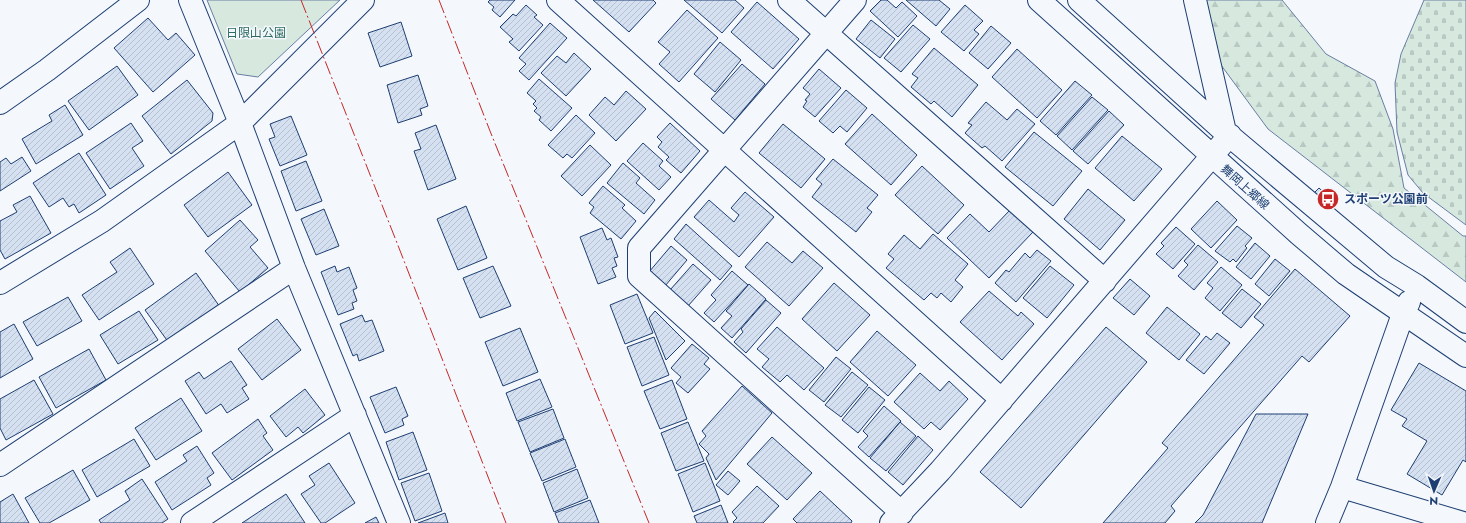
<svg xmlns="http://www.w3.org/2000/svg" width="1466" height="523" font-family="Jost,'Noto Sans JP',sans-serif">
	<defs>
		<pattern id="forest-firs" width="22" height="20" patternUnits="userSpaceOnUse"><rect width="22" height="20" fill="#d7e8df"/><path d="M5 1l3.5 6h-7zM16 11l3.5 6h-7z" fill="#b8c8c3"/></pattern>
		<pattern id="cemetery-stones" width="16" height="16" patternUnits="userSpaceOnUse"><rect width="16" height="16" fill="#d7e8df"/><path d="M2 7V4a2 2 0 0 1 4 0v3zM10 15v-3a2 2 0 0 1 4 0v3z" fill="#b8c8c3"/></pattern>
		<pattern id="building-hatch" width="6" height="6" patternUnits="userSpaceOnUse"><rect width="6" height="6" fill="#d5e0f0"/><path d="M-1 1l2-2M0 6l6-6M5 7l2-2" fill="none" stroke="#b6c1d1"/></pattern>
	</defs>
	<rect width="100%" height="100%" fill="#f4f7fb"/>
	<path fill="#d7e8df" stroke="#687fa3" d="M207,0H340L258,77L237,74Z"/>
	<path fill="url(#forest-firs)" stroke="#687fa3" d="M1202,0H1282L1326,54L1375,81L1393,129L1404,188L1463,236H1466V282L1268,129L1221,65Z"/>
	<path fill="url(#cemetery-stones)" stroke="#687fa3" d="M1424,0H1466V225L1423,193L1408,175L1397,132L1395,83L1401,54Z"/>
	<path fill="url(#building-hatch)" stroke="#1d3f73" d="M490,0H515L500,17L492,10L494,7L488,2Z
		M593,0H653L656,3L629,32Z
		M684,0H735L744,8L722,33Z
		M881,0H887L896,8L902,2L917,16L898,37L870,11Z
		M906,0H939L950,9L936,26Z
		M757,2L799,39L773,69L731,32Z
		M526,5L537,15L534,17L543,25L519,51L509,42L513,39L500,27L513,14L516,16Z
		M965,5L983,21L974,30L979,34L964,51L941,32Z
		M687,10L718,38L679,82L659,64L670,52L658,42Z
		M148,18L168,40L176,33L195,55L153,92L114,48Z
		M871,20L895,39L880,58L856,39Z
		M401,22L412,56L380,67L368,33Z
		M550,23L567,38L529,80L519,71L526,64L519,58Z
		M913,25L930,39L901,72L884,58Z
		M991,26L1011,43L988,69L969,53Z
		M720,42L741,60L715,92L694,74Z
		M934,48L978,85L952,117L934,101L931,104L911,87L918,78L912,74Z
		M1017,49L1062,90L1037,118L992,77Z
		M574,53L591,69L566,96L541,73L557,56L566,63Z
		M742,64L765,84L735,120L711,99Z
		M117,66L138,95L89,130L68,101Z
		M819,69L841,88L815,117L803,107L807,101L805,100L810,94L803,88Z
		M418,75L428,106L420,109L422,115L398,123L387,85Z
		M539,79L572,108L551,131L539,120L541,117L534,111L537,108L533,104L536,101L527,93Z
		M187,80L213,113L212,121L171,154L142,116Z
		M1075,81L1092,95L1056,135L1040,121Z
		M846,90L867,108L847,132L840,126L833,133L819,121Z
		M626,91L646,109L616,141L589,115L605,97L614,105Z
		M1092,97L1108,110L1072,150L1057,136Z
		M986,102L1007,120L1017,109L1035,124L1002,161L985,146L982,148L965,133L972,125L968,123Z
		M65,105L83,135L36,164L22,139L52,121L49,115Z
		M1109,111L1124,125L1088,164L1073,151Z
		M872,114L917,155L891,185L845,144Z
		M576,115L595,133L572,158L567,154L563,158L548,145Z
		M291,116L307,155L280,166L269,139L275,137L270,124Z
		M131,123L143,141L132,148L144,166L110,189L86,153Z
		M670,123L700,151L681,173L666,160L669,157L658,147L662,142L657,137Z
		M783,124L825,159L801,188L759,153Z
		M436,125L456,179L428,190L414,151L421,149L415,133Z
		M1034,132L1082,171L1053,206L1005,167Z
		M1122,136L1162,169L1134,201L1095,168Z
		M643,143L663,161L659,166L671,177L659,190L627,161Z
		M590,145L611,165L582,196L561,176Z
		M79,153L106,195L79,213L74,204L69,207L63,198L49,207L33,183Z
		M22,157L31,171L0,191V162L6,158L11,164Z
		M833,159L878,195L867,208L872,212L856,232L812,197L822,184L816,179Z
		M306,161L322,201L296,211L281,171Z
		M623,163L640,178L636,183L655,200L644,214L607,183Z
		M922,166L964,205L938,234L895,195Z
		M228,172L252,205L208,237L184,205Z
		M603,186L625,205L622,208L636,221L621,239L590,213L594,207L589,203Z
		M1319,188L1333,201L1329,206L1314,193Z
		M1088,189L1125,220L1100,250L1064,219Z
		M745,192L774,217L739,257L694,217L709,200L734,222L739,215L731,208Z
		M30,196L51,233L5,259L0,250V221L17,212L13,205Z
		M1217,201L1237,220L1211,248L1191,229Z
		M466,206L487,258L458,270L437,219Z
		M324,209L339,246L316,255L301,219Z
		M1010,210L1033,232L989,278L947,238L970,214L989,232Z
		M240,220L258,240L250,247L268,268L240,292L205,251Z
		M686,224L732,266L720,280L674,239Z
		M1237,226L1252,238L1245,246L1247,248L1236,262L1233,259L1230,262L1215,251Z
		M1176,227L1195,244L1173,269L1156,254L1164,246L1161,243Z
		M602,228L607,240L611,238L618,257L614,258L617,266L612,268L616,277L598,284L580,237Z
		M933,234L968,264L955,280L963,287L951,302L941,293L937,298L931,293L924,300L886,268L894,259L888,254L904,235L920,249Z
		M767,242L792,263L803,251L823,268L789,306L745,267Z
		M1255,243L1270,256L1251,279L1236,267Z
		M1198,245L1218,262L1194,290L1178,276L1188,265L1184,261Z
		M671,246L687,260L665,286L649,272Z
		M130,248L154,284L99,320L82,295L117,272L110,262Z
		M1037,250L1051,261L1016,302L995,283L1006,270L1009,272L1025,253L1030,258Z
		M1275,259L1290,271L1269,296L1255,284Z
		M693,264L711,280L688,306L670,290Z
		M335,266L337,272L349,267L357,288L353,290L357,301L352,303L354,309L338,315L321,272Z
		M493,266L511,306L480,318L463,278Z
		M1050,266L1074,285L1047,318L1023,298Z
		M1221,267L1242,285L1220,311L1205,298L1213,288L1207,283Z
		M1295,269L1350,316L1309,362L1302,356L1171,506L1175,511L1165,523H1103L1168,448L1162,443L1264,325L1254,317Z
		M732,271L748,285L714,322L704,313L716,300L711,295Z
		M196,273L220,307L169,343L145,310Z
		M1130,279L1150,296L1134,315L1113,298Z
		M834,283L870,315L837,351L802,319Z
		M749,284L766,299L732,338L721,328L732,316L726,311Z
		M1242,289L1261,304L1241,328L1222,313Z
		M989,291L1018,316L1021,312L1034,324L1002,360L960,322Z
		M637,294L653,333L625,344L610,305Z
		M68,297L82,321L37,346L23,322Z
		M766,300L781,313L746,353L734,342L743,332L741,329Z
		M1167,307L1200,334L1179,360L1146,333Z
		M139,311L158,340L118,364L100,335Z
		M655,311L685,341L666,360L649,318Z
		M362,315L365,322L372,320L384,351L359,361L357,354L353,356L340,324Z
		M277,319L301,350L262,380L238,349Z
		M14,324L33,359L0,378V332Z
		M777,327L824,368L804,390L787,375L780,382L762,367L769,359L757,349Z
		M1106,327L1147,362L1021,508L980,472Z
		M520,328L538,372L503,386L485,342Z
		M877,331L916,365L888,396L850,362Z
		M1217,333L1230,343L1204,374L1186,360L1206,336L1211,340Z
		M654,337L669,375L642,386L627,347Z
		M692,344L709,358L704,364L710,369L688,393L676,383L681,377L671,368Z
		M89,349L106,380L56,408L39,377Z
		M836,357L851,369L824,402L809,390Z
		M231,361L247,385L242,388L249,399L227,413L221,404L206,414L185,381L199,372L204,379Z
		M1419,363L1466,391V462L1463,460L1442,495L1407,474L1427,441L1402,426L1407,419L1391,410Z
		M852,372L868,385L841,417L825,405Z
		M920,373L940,391L949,381L968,399L940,430L931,422L924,429L894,402Z
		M540,379L552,407L517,421L506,393Z
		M34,380L53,414L6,440L0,428V399Z
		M672,380L687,419L660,429L644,391Z
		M742,386L772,413L716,480L706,458L709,454L699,444L706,436L702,431Z
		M396,387L408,416L402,419L404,425L385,433L370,397Z
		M869,387L885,400L858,433L842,420Z
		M305,389L325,415L303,433L298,427L286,437L270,416Z
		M181,398L202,431L156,460L135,428Z
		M884,406L901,421L869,457L858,447L868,436L863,431Z
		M553,409L564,438L530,452L518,422Z
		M1256,414H1308L1262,523H1195L1203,515Z
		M258,419L267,433L263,436L273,450L232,480L212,453Z
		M688,422L704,461L676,471L661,433Z
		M900,422L916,436L886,471L870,458Z
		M413,432L427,470L399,480L386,442Z
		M918,436L933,450L903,485L888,472Z
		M772,437L812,473L787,500L747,464Z
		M134,439L150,466L97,497L82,470Z
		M565,439L576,467L542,481L530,453Z
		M197,446L214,473L207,478L211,485L172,510L155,482L187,461L183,455Z
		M329,463L355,503L325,523H321L301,494L315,485L309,476Z
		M705,463L720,501L693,512L678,474Z
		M577,469L588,498L554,512L543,483Z
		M73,470L90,500L49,523H40L25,498Z
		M728,471L740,481L728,495L716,485Z
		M429,473L442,511L415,521L401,483Z
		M142,479L168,519L162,523H101L99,520L130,500L125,491Z
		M757,486L779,506L763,523H734L733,522L737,518L732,512Z
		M820,491L852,521L851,523H797L793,519Z
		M13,494L29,523H0V502Z
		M286,494L305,523H242Z
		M590,500L599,523H559L555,513Z
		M721,505L728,523H697L694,516Z
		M445,513L448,523H418Z
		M376,517L379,523H365Z"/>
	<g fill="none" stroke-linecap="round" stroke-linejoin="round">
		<g stroke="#1d3f73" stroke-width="24">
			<path id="minor" d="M190,0L240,123L294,268L399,523
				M558,0L1002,400
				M789,0L1105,281
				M855,0L639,248V276L902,513
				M1039,0L1299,234L1346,274L1466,356
				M1079,0L1225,132L1386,267L1417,286L1466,322
				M1195,0L1225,132
				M0,103L47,70L138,0
				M0,283L102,221L240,123L363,0
				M0,465L294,268
				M1342,487L1463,523
				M192,523L355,415
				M891,523L940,471L1230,135
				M1327,523L1342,487L1403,314L1409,302"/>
		</g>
		<use href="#minor" stroke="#f4f7fb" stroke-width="22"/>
		<path stroke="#c62828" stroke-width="1" stroke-dasharray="14 3 2 3" stroke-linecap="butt" d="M301,0L399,248L506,523
			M439,0L490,131L649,523"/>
	</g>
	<defs>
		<g id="bus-disc" transform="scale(1.15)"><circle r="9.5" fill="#c62828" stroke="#f4f7fb"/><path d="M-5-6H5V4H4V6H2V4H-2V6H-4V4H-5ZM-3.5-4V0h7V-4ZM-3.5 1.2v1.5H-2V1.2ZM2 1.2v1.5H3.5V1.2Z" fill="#fff"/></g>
	</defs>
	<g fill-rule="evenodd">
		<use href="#bus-disc" x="1328" y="199"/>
	</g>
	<g text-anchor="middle" stroke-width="3" stroke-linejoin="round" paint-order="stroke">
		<g font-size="12" fill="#2c6c60" stroke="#f4f7fb">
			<text x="256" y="37">日限山公園</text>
		</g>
		<g font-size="12" fill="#1d3f73" stroke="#f4f7fb">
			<text transform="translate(1245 187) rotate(42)" y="4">舞岡上郷線</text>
		</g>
		<g font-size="12" font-weight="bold" fill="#1d3f73" stroke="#f4f7fb" text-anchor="start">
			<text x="1344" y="203">スポーツ公園前</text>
		</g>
	</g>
	<g transform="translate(1434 491) rotate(182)" stroke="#f4f7fb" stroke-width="3" paint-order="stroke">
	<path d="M0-3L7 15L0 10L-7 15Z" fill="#1d3f73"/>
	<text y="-6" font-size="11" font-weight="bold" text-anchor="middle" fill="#1d3f73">N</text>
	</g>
</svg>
